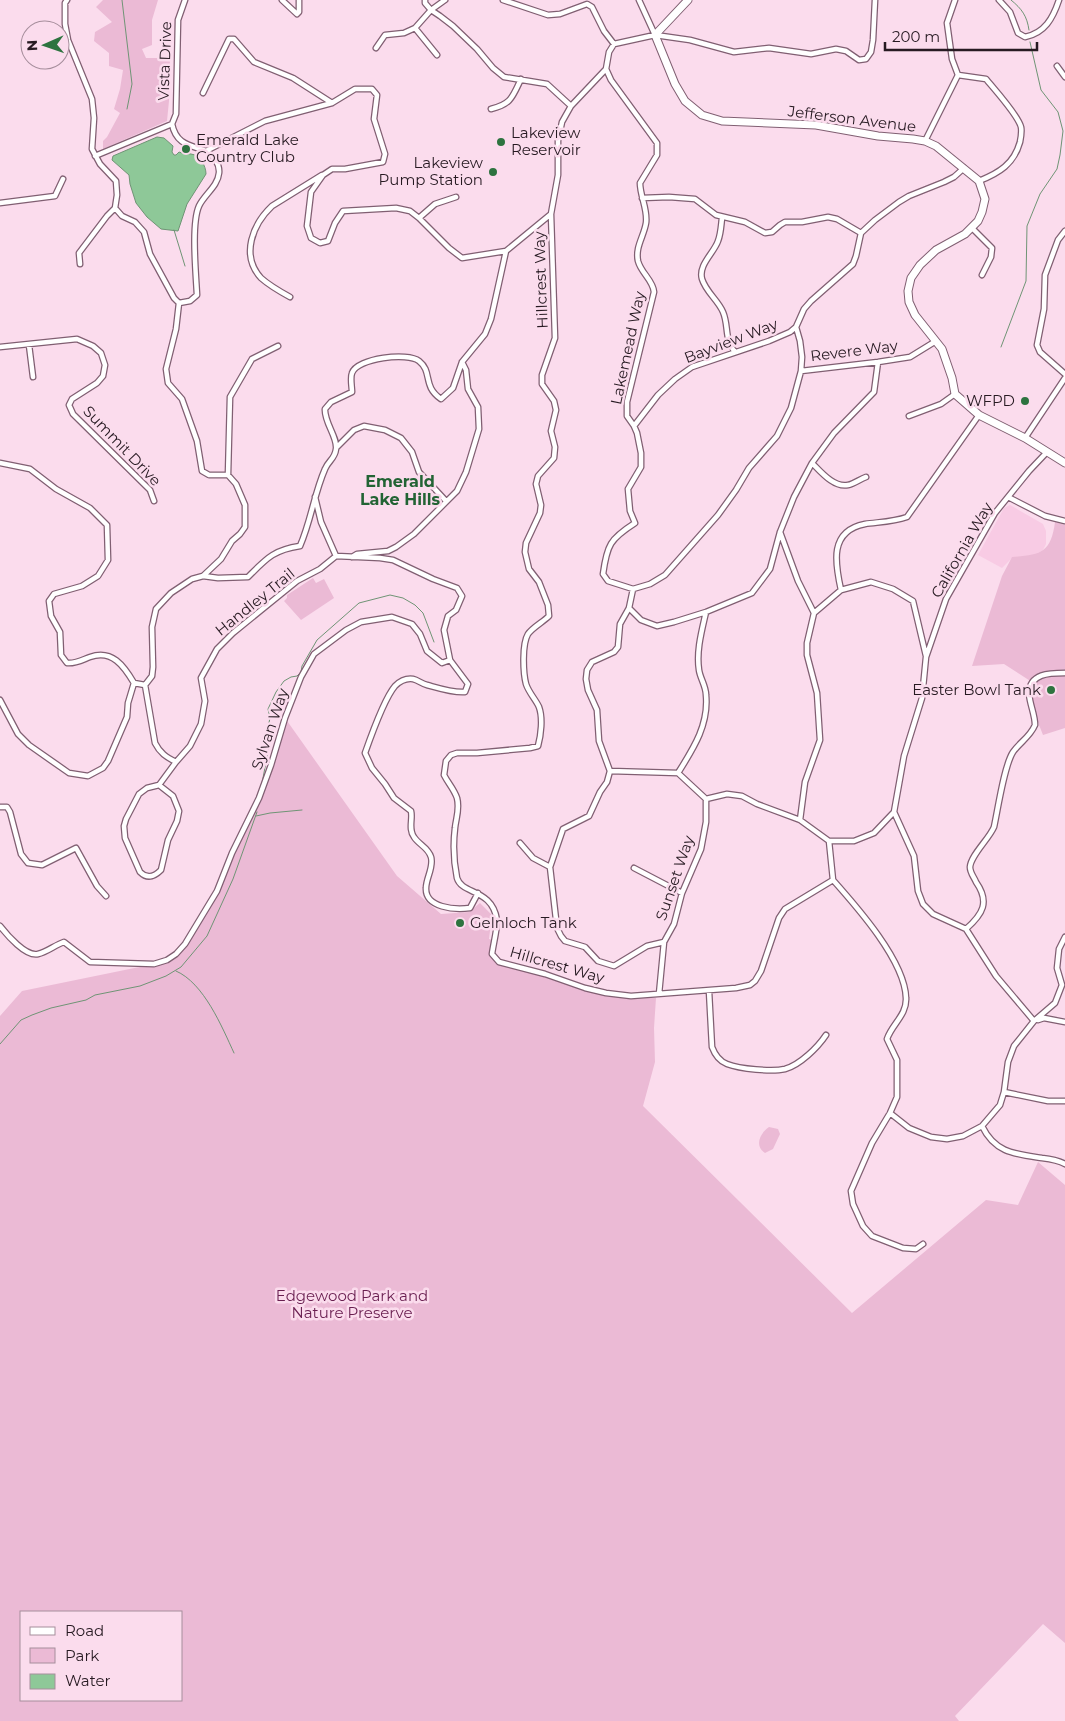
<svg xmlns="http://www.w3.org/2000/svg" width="1065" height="1721" font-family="Montserrat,sans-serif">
	<rect width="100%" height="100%" fill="#fbdced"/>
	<path fill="#f8cbe4" d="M1010,505L1043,524L1046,531V544L1043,550L1035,555L1012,558L1002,568L978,555L1004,508Z"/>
	<path fill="#ebbad5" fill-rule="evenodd" d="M103,0H158L152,20V45L142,49L146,58H170L169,101L167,121L103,149V141L107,137L120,113L114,109L120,89L123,70L109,66V53L94,41L95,32L112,22L96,7Z
		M1055,522L1065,525V728L1043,735C1037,719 1028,700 1035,684L1004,664L972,666L1002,576L1012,557C1040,555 1051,553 1055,522Z
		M313,578L316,583L324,579L334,598L301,620L284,601L287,598V595Z
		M285,718L397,876L441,914L469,912L480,903L492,915L489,939L493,940L492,954L499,962L585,988L616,994L656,998L654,1028L655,1062L643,1106L852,1313L986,1200L1018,1205L1038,1162L1065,1185V1643L1043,1624L955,1716L959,1721H0V1016L22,991L154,964L176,954L217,891L259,798ZM21,1612H181V1700H21Z
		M769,1127L778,1129L780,1134L773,1149L765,1153C754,1146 760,1133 769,1127Z"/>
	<path fill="#8ec898" stroke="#6f9475" d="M157,137L164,138L173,146L172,152L174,155H176L179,152C184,154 186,153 191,154C200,155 206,166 206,174L187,204L178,231L161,229L147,217L136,203L130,184L129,175L112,160L113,156Z"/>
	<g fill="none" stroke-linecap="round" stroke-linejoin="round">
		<path stroke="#6f9475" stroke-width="1" d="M122,0L132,84L127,109
			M1011,0C1022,9 1027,16 1029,30
			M174,230L185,266
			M1001,347L1026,281L1027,226L1040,194L1057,169L1060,155L1063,131L1058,112L1041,90L1030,42
			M256,799L262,783L269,747L268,727L270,718L268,709L276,692L284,681L291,677L297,676L301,672L302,666L317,640L359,603L390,595L403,598L415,605L423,613L434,642
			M256,816L270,813L302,810
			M176,971C204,983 222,1027 234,1053
			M0,1044L21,1020L32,1015L51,1008L86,1000L95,995L140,986L166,976L181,967L207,936L233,879L257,812"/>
		<g stroke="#805f72" stroke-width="7">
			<path id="street" d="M67,0L65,3V24L68,40L92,99L94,118L92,149L100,164L116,181L117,195L115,208L122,216L135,222L144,232L150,254L174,298L179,303L190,301L197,295C196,274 191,224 199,206C204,195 218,186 219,173C220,164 213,155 206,151
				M282,0L297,14
				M425,0V3L431,10L440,16L453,26L477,49L493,68L504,77L547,84L571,106
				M503,0L548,15L560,14L587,4L592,7L604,31L614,44
				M639,0L655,35
				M999,0L1010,12L1018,33L1025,37C1045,33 1053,18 1059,0
				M297,14L299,12V0
				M415,28L437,55
				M376,48L385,35L404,33L415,28L431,10L445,0
				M1057,66L1065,77
				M606,69L611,80L657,143V155L640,183C640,196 648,210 646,223C644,236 635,247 638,261C641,273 653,280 654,292L627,402V416L634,426L637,433L641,453V467L628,489L630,511L635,523C610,539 607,545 603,574L608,581L633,589L650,584L665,575L718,515L736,490L749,468L777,436L791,408L801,371L802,357L800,341L796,327
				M958,75L986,79C995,90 1018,115 1021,127C1022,132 1021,137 1020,142C1014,164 999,173 979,181
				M203,93L229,39H234L254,62L293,78L332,103
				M491,109C511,104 512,98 521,79
				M172,124L176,114L178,20L185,0
				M925,141L958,75L952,59L947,23L955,0
				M95,156L172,124C176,144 189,145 206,151L265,121L332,103L355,89H372L377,95L374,119L385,154L383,162L345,169H332L323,175L311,192L307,226L311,238L320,243L328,241L335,223L343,211L396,208L410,211L419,218L449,248L462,258L506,251
				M642,198L669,197L695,199L716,215L745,222L765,233L772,232L780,225L785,222H802L828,217L837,219L861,233
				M0,203L55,196L63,179
				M551,214L555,338L542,375V384L554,401L556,410L551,431L555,447L554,458L538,476L536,484L541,505L540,513L526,543L525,552L529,569L539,582L548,605L549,616C543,622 533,627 528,634C522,644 523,672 526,684C529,693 536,700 539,707C543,718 541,735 538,746L530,748L477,753H457L451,755L446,761L444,775C448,783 454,789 457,798C460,809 456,818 455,828C453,844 454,863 457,878C462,895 492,888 497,920C498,925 493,946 492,954L499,962L545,974L585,988L606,993L631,996L736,988L750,985L755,981L761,971L779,918L785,909L833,880L829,841
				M419,218L435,204L456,197
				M722,218C721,226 721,233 718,241C714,253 698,265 702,279C706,292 718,300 723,312C729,326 724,340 735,352
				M972,228L992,248L991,257L982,275
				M1065,231L1058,240L1045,275L1044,309L1037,345L1040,352L1065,374
				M80,264L79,253L107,216L115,208
				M290,297C279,291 270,286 261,278C240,255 253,224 272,206L322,175
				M179,303L176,329L166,369L168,383L182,399L197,441L202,471L209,475H228L230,397L252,359L278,346
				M29,345L33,377
				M0,347L77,339L93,346L101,353L105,365L103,376L97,383L72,399L69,405L73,414L150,490L154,501
				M801,371L878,362L910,357L936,341
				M909,416L941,404L955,394
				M634,426L658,395L675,379L692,367L769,341L790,332L796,327L804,309L811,301L853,264L856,256L861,233L875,220L899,202L909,196L944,182L954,177L964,168
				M1025,438L1065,378
				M337,447L354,430L364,426L385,430L401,438L412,452L419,472L446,501
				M1047,452L1029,471L995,513L946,599L926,657L922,698L904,756L894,812L914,856L918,891L923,904L933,914L966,929C983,914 990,902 976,882C974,877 970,873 970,867C971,855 989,839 994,827C998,809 1004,766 1013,752C1020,742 1030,737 1035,725C1035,715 1030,705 1029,694C1029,673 1050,673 1065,673
				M0,463L30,469L56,489L90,508L107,525L108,560L98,576L82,586L54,594L49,601L51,616L60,632L61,655L67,663C75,664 82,660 90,657C112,649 124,666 134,683L145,685L152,676L153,667L152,627L156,609L171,593L192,579L203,576L218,578L248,577C266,559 273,550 300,546C311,521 314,494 325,469C328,461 335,459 336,449C338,438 324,422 325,409L331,402L352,392C352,387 350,378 352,373C357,358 408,352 419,361C433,372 422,386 441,399L453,388L462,362L485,334L491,319L506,251L551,214L558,175V141L562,122L571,106L606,69L609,52L614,44L655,35L690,40L734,52L769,48L811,54L836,49L846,51L859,60L866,59L871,52L873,40L875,0
				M812,463C821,472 834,488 848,485C854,484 860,479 866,477
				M315,497L321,522L336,556L380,558L393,560L433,579L457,588L462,596L456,610L448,616L444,630L450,660L468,684L465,692C453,693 438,688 427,685C422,684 418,680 413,679C406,678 400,681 395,686C384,699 371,736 365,753L372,768L385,784L394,798L411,811C413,819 408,829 414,837C419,845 428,847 431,857C434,867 426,878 426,888C425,908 455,910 470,908L478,893
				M1008,497L1045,516L1065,521
				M780,532L798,581L814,613
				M352,557L357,554L388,551L396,547L414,534L457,491L466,472L479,429L478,407L468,389L466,370L462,362
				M203,576L221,559L232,541L240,534L245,527V505L236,484L228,475
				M633,589L629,608L620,624L618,647L614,652L592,662L587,670L586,679L588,690L597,710L599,741L610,771L607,782L600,792L589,816L563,829L550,867L557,928L561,936L565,941L585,947L598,961L614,966L647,946L664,942
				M841,590C835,563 829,531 865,524C879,522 893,522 907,517L979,415
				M629,608L641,620L657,626L674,622L706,612L752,593L770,569L780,532L794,497L812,463L834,433L874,392L878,362
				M814,613L841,590L871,582L893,589L913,601L926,656
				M145,685L155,743C160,753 166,757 176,762L190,746L201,724L205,701L201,678L217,649L233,633L297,581L320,569L336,556
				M0,700L18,734L29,745L69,773L88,776L103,768L108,761L127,717L128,703L134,683
				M610,771L678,773L706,799
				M678,773C693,749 709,725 706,695C706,686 700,678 699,670C696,651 702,630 706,612
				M159,785L173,796L179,811L177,821L168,840L161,870C154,877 147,879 140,872L125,838L124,826L126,819L139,794L147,788L159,785L176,762
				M706,799L727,794L742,796L757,804L800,820L829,841H854L874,833L894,812
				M0,807H7L10,812L21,854L28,863L42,865L76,848L97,886L106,896
				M800,820L805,782L820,740L817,693L807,655V643L814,613
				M520,843L533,858L550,867
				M634,868L682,893
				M833,880C857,907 905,961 906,998C907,1015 892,1024 887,1039L897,1060V1097L890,1113L872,1143L851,1191L853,1204L863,1226L872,1236L903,1248L916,1249L923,1244
				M0,926C7,935 26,957 38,954C47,952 55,945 64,942L90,962L154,964L167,960L176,954L185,944L217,891L232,853L259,798L271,765L285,718L301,677L314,654L346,630L361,622L392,617L412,624L420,634L427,651L442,663L450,660
				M966,929L996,976L1034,1021
				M709,991L712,1047C715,1055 719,1061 727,1064C740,1069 772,1072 785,1069C800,1065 818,1047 826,1035
				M659,994L664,942L674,924L682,893L701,849L706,822V799
				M1038,1020L1044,1018L1065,1022
				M1004,1092L1048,1101H1065
				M890,1113L909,1128L931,1137L947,1139L963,1136L982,1126L1000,1105L1004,1092L1008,1062L1014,1046L1034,1021L1055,1003L1062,985L1057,968L1059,949L1065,937
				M982,1126C995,1153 1015,1154 1042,1158C1050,1159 1058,1160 1065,1164"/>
		</g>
		<g stroke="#805f72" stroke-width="9">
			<path id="secondary" d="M688,0L655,35L675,84L685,101L702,115L722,121L816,125L878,136L913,139L925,141L936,146L979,181L985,199L982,212L978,221L965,234L936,250L920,265L911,278L908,291L909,302L915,315L942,349L952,378L955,394L979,415L1025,438L1065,463"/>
		</g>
		<use href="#street" stroke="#fff" stroke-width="4.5"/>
		<use href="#secondary" stroke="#fff" stroke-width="7"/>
	</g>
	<g fill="#2d733f" stroke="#fbdced" stroke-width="2">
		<circle cx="501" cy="142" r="5"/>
		<circle cx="186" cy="149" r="5"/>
		<circle cx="493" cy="172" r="5"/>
		<circle cx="1025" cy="401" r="5"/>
		<circle cx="1051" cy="690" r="5"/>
		<circle cx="460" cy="923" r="5"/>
	</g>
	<g text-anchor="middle" stroke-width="5" stroke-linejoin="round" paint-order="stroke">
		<g font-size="15" fill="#271a22" stroke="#fbdced">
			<text transform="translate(165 61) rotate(-88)" y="5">Vista Drive</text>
			<text transform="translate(852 119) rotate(7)" y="5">Jefferson Avenue</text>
			<text transform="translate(541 280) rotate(-92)" y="5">Hillcrest Way</text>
			<text transform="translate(731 341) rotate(-21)" y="5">Bayview Way</text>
			<text transform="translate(628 348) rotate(-78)" y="5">Lakemead Way</text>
			<text transform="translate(854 351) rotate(-7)" y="5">Revere Way</text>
			<text transform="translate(122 446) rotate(46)" y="5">Summit Drive</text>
			<text transform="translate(962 550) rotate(-60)" y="5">California Way</text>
			<text transform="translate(255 602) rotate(-39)" y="5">Handley Trail</text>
			<text transform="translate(270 729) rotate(-71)" y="5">Sylvan Way</text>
			<text transform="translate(675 878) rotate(-71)" y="5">Sunset Way</text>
			<text transform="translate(557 965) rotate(16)" y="5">Hillcrest Way</text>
		</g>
		<g font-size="15" fill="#271a22" stroke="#fbdced" text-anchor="start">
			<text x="511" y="138">Lakeview<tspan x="511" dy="17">Reservoir</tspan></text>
			<text x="196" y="145">Emerald Lake<tspan x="196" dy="17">Country Club</tspan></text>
			<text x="483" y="168" text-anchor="end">Lakeview<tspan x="483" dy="17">Pump Station</tspan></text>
			<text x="1015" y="406" text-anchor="end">WFPD</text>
			<text x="1041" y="695" text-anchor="end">Easter Bowl Tank</text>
			<text x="470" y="928">Gelnloch Tank</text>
		</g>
		<g font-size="15" fill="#691e50" stroke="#fbdced">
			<text x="352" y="1301">Edgewood Park and<tspan x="352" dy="17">Nature Preserve</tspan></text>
		</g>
		<g font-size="16" font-weight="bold" fill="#226334" stroke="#fbdced">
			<text x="400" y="487">Emerald<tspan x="400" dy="18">Lake Hills</tspan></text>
		</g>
	</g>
	<rect x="20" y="1611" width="162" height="90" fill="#fbdced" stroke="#a68e9c"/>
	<rect x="30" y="1627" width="25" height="8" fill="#ffffff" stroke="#a68e9c"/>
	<text x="65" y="1636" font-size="15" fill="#271a22">Road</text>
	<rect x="30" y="1648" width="25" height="15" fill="#ebbad5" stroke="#a68e9c"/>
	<text x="65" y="1661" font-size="15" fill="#271a22">Park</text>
	<rect x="30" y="1674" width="25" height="15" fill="#8ec898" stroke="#a68e9c"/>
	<text x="65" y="1686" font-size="15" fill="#271a22">Water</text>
	<g transform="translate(45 45) rotate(268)"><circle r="24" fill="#fbdced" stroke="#a68e9c"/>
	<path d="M0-4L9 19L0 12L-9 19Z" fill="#2d733f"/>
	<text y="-8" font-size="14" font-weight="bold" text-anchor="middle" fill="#271a22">N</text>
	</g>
	<path d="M885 42v8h152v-8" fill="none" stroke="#271a22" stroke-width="2.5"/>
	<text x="892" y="42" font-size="15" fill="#271a22" stroke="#fbdced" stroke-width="4" paint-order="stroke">200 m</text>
</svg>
